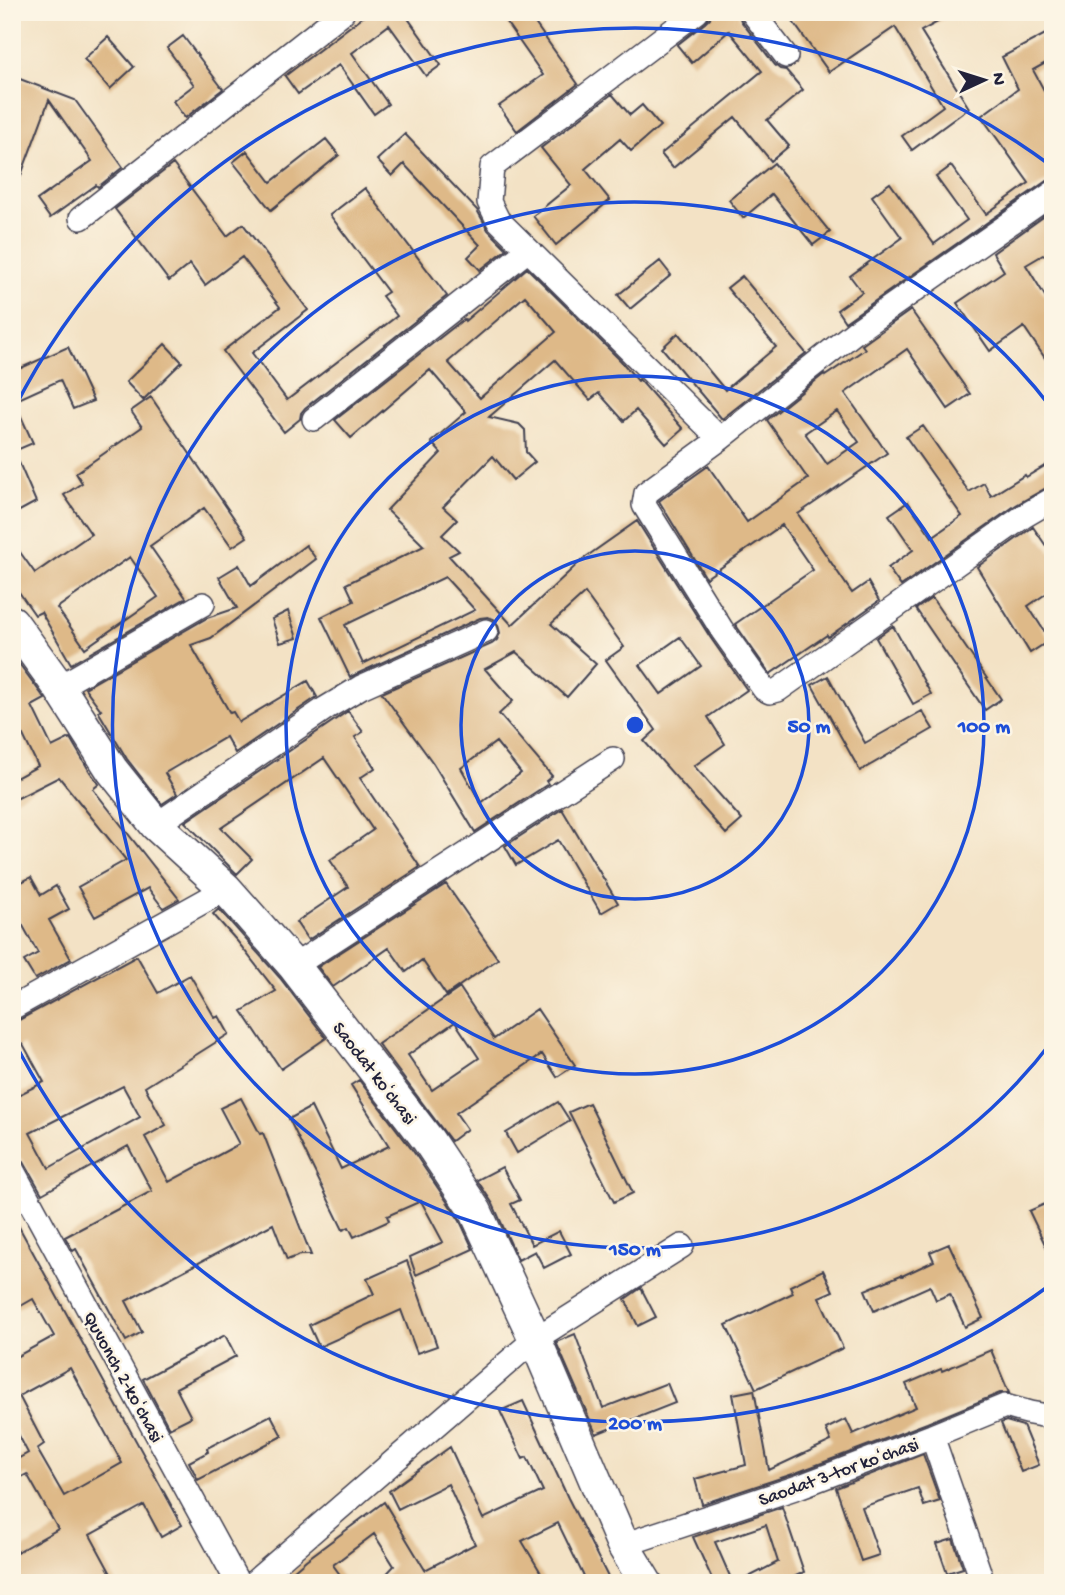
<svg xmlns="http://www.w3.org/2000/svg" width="1065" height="1595" font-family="'Gochi Hand',sans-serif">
	<rect width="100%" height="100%" fill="#fcf5e5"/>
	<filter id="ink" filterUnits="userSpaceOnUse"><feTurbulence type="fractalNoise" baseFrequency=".0143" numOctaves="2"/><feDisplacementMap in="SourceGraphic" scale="14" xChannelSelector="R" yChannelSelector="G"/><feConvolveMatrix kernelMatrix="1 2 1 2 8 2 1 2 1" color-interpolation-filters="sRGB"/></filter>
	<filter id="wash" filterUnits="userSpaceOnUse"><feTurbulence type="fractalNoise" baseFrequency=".00686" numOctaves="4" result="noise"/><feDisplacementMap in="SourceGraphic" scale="28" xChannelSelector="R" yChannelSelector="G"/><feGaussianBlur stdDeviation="1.57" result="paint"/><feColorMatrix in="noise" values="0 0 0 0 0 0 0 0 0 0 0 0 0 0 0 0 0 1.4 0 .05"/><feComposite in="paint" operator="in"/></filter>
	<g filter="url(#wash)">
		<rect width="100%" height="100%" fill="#f3e2c5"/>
		<g id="blocks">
			<path fill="#deb988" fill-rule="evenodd" d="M369,12H407L405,14L441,65L426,76L389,25L352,53L388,104L374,114L339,65L298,94L285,76Z
				M499,12H527L578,84L517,131L499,106L543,75Z
				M711,12H738L741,21L775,65L780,69L786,70L803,90L767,120L789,146L771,161L735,117L673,168L661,154L762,71L729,31L692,63L677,45L705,23L710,18Z
				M786,12H956L921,31L969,108L912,150L902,136L943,106L895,27L829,72Z
				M1053,30V59L1033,70L1053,107V179L1045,182L845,322L837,310L862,292L850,276L902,238L872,196L890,183L934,244L967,220L936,177L951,166L986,214L1029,183L981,116L1018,89L1002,57Z
				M183,36L223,89L185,118L173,101L194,85L167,48Z
				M108,37L134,67L110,89L84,59Z
				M12,76L75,100L123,167L98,187L96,185L50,218L37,200L92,161L49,100L14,194L12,193Z
				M612,94L630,115L642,105L660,126L631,151L620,139L585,169L610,200L556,245L533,216L571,185L541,148Z
				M405,134L477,210L488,230L507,249L480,270L468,257L480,245L404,164L392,176L377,160Z
				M326,139L339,155L271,210L233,162L247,151L271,182Z
				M774,163L830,232L813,245L772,194L743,218L729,200Z
				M173,164L227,236L243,224L308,310L252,353L287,400L397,316L382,296L388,292L330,215L365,188L447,296L305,408L301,413L300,419L284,432L223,351L280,307L242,257L205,285L190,264L169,281L115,209Z
				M1053,210V249L1026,265L1053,309V370L1024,327L990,351L957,303L1004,271L993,253Z
				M660,261L671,275L630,309L618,295Z
				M527,268L621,361L638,381L639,379L683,429L666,444L636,410L624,421L599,393L590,400L555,360L489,417L519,424L525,430L526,452L535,462L513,480L493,456L443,507L457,520L442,535L459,551L449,556L512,625L583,559L637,521L710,637L747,690L708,717L725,744L694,766L742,820L726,834L644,741L656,730L606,660L624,647L585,593L551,624L596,664L567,697L516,652L485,669L513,701L499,714L552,776L546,781L548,784L475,832L433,763L382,693L492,644L497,640L500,633L498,625L494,619L488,617L480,618L350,677L321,617L354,601L346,584L424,546L387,510L441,453L431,442L466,412L430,370L351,438L335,420L464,319L465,321ZM525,296L556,332L480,398L448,362ZM445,577L475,610L363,664L345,625ZM680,637L701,666L661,694L640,665ZM496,742L521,773L481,803L461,768Z
				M742,276L806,353L722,419L662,348L678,333L725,390L776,347L727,288Z
				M911,310L970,394L948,409L907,349L845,393L887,453L798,514L852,593L868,582L879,601L828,637L827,635L770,674L735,624L813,570L782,525L706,578L659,501L708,466L747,522L808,479L767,420L824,374L825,376L865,349L862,345ZM837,411L859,442L827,464L805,433Z
				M165,344L182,362L143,400L126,382Z
				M68,347L93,401L73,409L60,380L14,401L33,443L14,451L36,502L12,515V372Z
				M151,397L247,537L232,547L204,508L150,546L186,598L71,664L41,612L35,615L12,582V541L35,573L91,534L64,495L82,483L76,473L142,427L131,411ZM130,557L158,597L85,648L57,608Z
				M923,426L969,492L984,483L991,496L1025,475L1026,477L1053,461V484L1016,505L901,586L888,568L913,550L889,515L908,502L932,537L962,516L906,437Z
				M1033,527L1053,556V589L1028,606L1050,640L1030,653L977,567Z
				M306,545L316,559L211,638L191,645L230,713L233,712L239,722L308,681L317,697L235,753L226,737L165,773L177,794L162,804L127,759L98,711L101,710L85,688L207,618L237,608L219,577L239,565L251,586Z
				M932,598L1001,699L985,710L916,609Z
				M288,611L297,638L280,643L272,619Z
				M893,626L931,694L913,704L876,638Z
				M12,654L45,699L32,706L52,747L70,738L90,772L99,784L93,789L179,899L163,908L148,888L95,917L78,887L126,860L59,777L12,801V780L38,766L22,733L12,738Z
				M828,676L865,743L922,711L933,729L860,771L812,685Z
				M348,711L363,732L355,737L375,768L360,778L420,867L308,940L296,922L348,887L330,860L373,830L324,758L221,828L252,859L237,874L185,822Z
				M562,809L618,903L601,913L558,840L516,865L505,846Z
				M31,877L41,895L56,886L69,909L49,920L71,959L35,979L24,961L38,953L12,906V887Z
				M446,884L498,959L446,995L422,960L406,972L389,948L333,987L318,967Z
				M219,909L280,978L326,1038L281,1069L242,1011L276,991L237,941L213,914Z
				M137,956L158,993L190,975L215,1018L219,1016L229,1034L145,1087L166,1125L145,1137L169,1182L239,1144L220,1108L241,1098L260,1134L263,1133L311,1255H300L287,1260L273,1224L126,1301L142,1332L126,1341L76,1249L73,1251L65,1237L152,1191L128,1146L42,1194L24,1162L19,1157L12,1155V1098L44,1082L23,1044L12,1050V1022L19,1020ZM123,1086L140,1117L49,1168L30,1133Z
				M460,988L494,1039L537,1009L575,1065L557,1077L542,1054L456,1113L467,1129L451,1141L378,1044ZM455,1022L479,1058L432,1090L408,1055Z
				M359,1080L413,1151L460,1221L473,1249L416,1275L410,1257L443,1242L421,1201L387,1216L389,1221L354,1237L349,1227L343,1230L289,1119L311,1107L341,1169L389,1146L351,1085Z
				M558,1102L570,1121L517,1153L506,1133Z
				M589,1103L633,1193L614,1202L569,1112Z
				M502,1167L520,1200L511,1204L532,1245L559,1231L571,1254L544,1268L535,1251L518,1260L493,1204L477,1180Z
				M1045,1204L1053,1220V1261L1029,1211Z
				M12,1214L182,1525L161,1537L144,1505L90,1535L116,1583H12V1555L58,1529L27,1474L12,1482V1462L28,1453L12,1422V1359L54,1336L33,1299L12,1311ZM70,1368L122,1463L64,1496L37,1449L44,1444L19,1396Z
				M949,1244L983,1318L965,1327L950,1294L936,1300L930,1286L874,1311L865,1290L901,1275L902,1276L934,1261L930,1252Z
				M407,1261L437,1346L417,1353L401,1310L319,1347L309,1325L374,1294L367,1279Z
				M823,1270L833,1291L819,1297L843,1348L756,1389L726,1325L793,1293L790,1286Z
				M641,1288L656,1317L638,1326L625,1299Z
				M575,1334L603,1408L667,1383L675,1403L596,1434L556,1342Z
				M225,1335L236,1356L176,1388L191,1417L169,1428L143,1379Z
				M991,1350L1009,1393H1000L927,1423L793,1474L702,1504L695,1479L746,1465L733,1394L754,1390L769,1470L831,1441L826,1429L846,1419L853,1434L916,1407L906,1384L941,1369L942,1371Z
				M523,1401L568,1498L611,1583H587L558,1523L522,1541L547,1583H378L394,1566L374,1534L333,1565L346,1583H279L306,1560L384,1502L425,1570L475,1544L448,1484L398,1509L389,1491L450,1447L483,1519L543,1491L527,1457L523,1459L500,1411Z
				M271,1415L282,1436L198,1480L189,1462L208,1452L207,1448Z
				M1006,1421L1023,1426L1039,1465L1021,1472L1001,1423Z
				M923,1454L940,1501L924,1506L918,1488L862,1507L879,1555L861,1561L836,1488Z
				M782,1507L804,1572L782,1583H737L778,1562L766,1525L715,1542L733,1583H714L693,1537Z
				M953,1539L963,1568L947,1573L937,1544Z"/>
		</g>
	</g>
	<g filter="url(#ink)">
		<use href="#blocks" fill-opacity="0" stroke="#413f50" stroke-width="2"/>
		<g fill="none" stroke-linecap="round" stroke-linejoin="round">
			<g stroke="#413f50" stroke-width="26">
				<path id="street" d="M697,12L492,167L489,202L498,220L720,439
					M752,12L786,56
					M1053,193L855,332L720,439L646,493L644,505L722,630L764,689L770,692L778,690L1024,516L1053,499
					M81,218L343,12
					M314,419L528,250
					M59,687L203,604
					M156,825L326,708L361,687L486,631
					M294,966L613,759
					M12,1008L226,889
					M12,1169L238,1583
					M932,1436L983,1583
					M623,1545L798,1487L932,1436L1005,1406L1030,1413L1053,1417
					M253,1583L535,1339L682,1246"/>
			</g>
			<g stroke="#413f50" stroke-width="35">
				<path id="secondary" d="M12,622L59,687L112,770L156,825L226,889L294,966L428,1140L476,1212L535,1339L623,1545L646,1583"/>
			</g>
			<use href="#street" stroke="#fff" stroke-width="23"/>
			<use href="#secondary" stroke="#fff" stroke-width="32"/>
		</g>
	</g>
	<g fill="none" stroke="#1d4ed8" stroke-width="3.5">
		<circle cx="635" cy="725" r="174"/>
		<circle cx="635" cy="725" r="349"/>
		<path d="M1053 1040A523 523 0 1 1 1053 410"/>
		<path d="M1050 1285A697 697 0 0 1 14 1041M14 409A697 697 0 0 1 1050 165"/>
	</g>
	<g text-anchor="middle" stroke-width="5" stroke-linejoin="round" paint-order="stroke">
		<g font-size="19" fill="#22223b" stroke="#fcf5e5">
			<text transform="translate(376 1072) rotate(52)" y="7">Saodat koʻchasi</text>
			<text transform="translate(125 1376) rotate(61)" y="7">Quvonch 2-koʻchasi</text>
			<text transform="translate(838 1470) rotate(-20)" y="7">Saodat 3-tor koʻchasi</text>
		</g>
	</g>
	<circle cx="635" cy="725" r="10" fill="#1d4ed8" stroke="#fcf5e5" stroke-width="3.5"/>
	<g font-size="21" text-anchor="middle" font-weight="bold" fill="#1d4ed8" stroke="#fcf5e5" stroke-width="5" stroke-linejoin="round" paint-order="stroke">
		<text x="809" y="732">50 m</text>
		<text x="984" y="732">100 m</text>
		<text x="635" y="1255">150 m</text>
		<text x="635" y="1429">200 m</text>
	</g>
	<rect width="1065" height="1595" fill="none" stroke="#fcf5e5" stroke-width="42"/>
	<g transform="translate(984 80) rotate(86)" stroke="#fcf5e5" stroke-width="5" paint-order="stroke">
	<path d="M0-5L12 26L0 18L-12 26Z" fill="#22223b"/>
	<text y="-10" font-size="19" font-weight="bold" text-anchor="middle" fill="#22223b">N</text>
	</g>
</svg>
